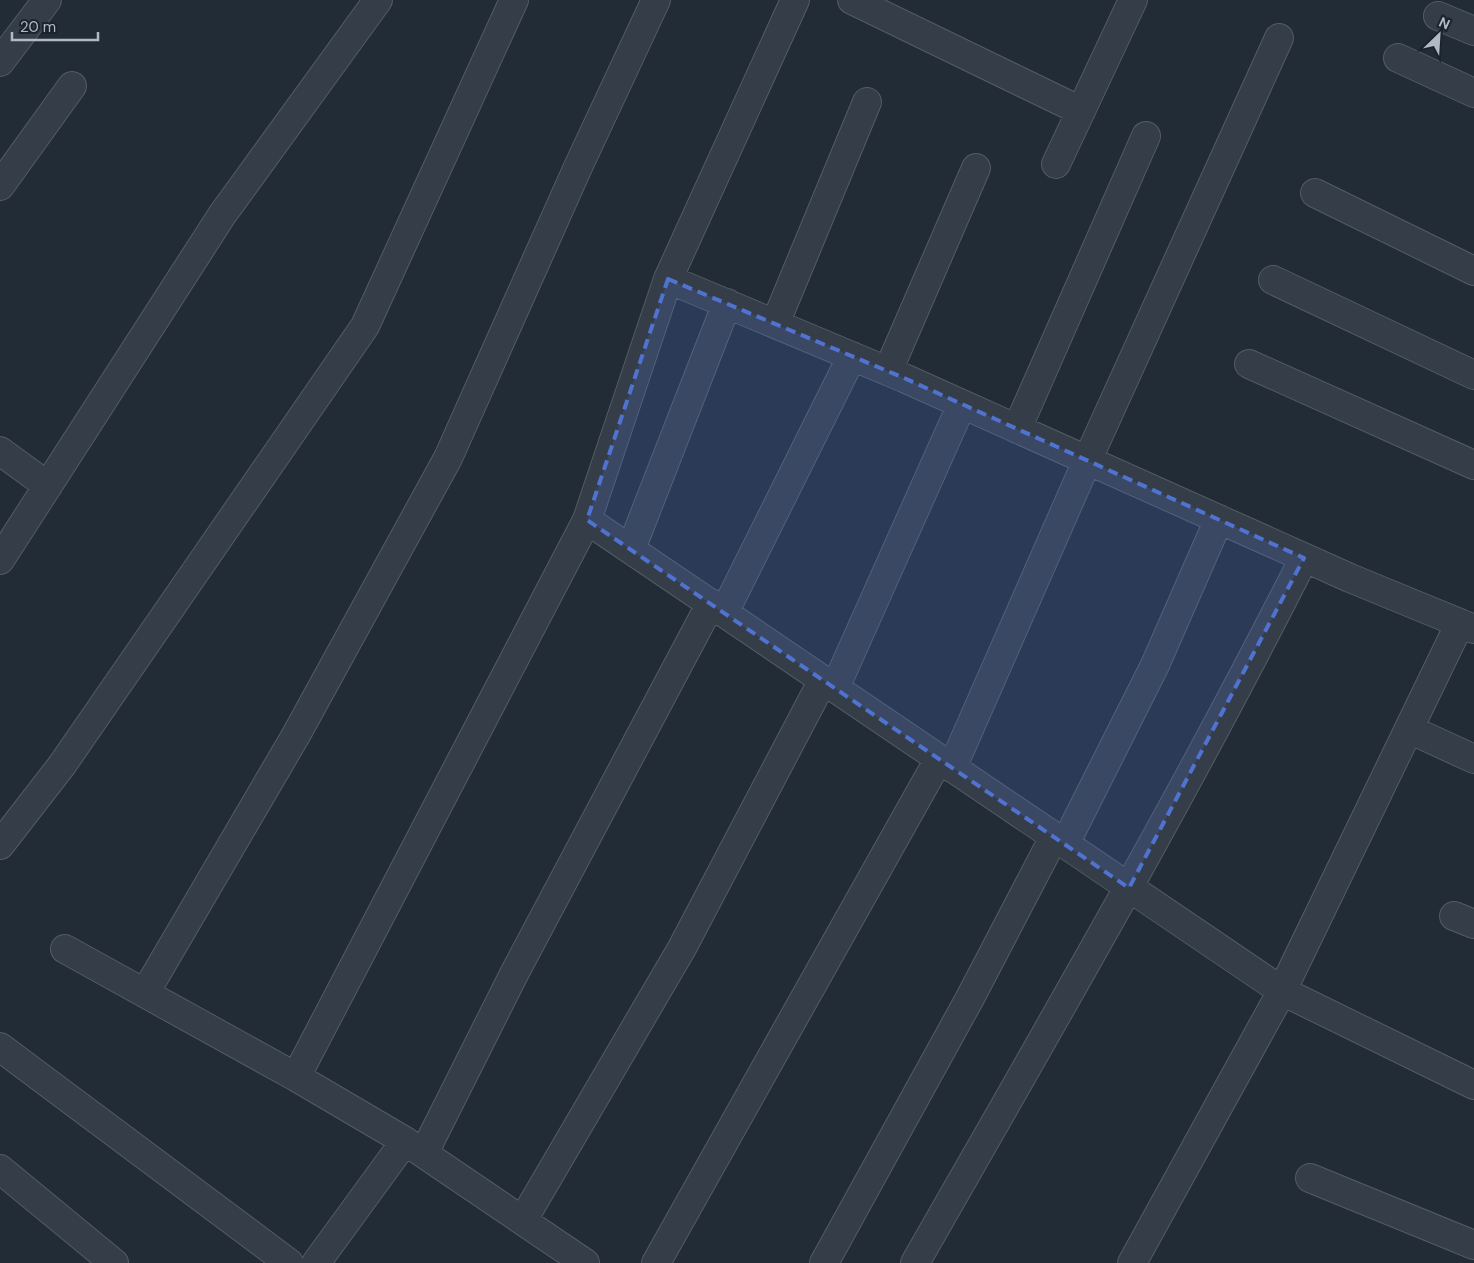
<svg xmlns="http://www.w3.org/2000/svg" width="1474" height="1263" font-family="'DM Sans',sans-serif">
	<rect width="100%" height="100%" fill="#222c37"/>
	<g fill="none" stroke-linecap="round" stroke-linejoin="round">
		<g stroke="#535c66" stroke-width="30">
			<path id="minor" d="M795,0L668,279L904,378L1350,578L1474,629
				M852,0L1081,111
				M1438,16L1474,31
				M1398,58L1474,93
				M0,62L47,0
				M1056,164L1133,0
				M0,186L72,86
				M1315,193L1474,271
				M1273,280L1474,375
				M775,324L867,102
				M1249,364L1474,465
				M888,371L976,168
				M1017,429L1146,136
				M0,451L48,486
				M587,520L1282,991L1132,1263
				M631,549L727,303
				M0,560L222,215L378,0
				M724,613L852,356
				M1460,623L1282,991L1474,1085
				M835,688L962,404
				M1409,729L1474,759
				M952,768L1087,461L1279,38
				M1065,844L1155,665L1219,519
				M0,845L62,765L365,326L514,0
				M1454,916L1474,924
				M65,949L296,1077
				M145,993L296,735L448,458L578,167L656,0
				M0,1047L289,1263
				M424,1153L515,972L711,603
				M0,1169L114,1263
				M1310,1178L1474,1245
				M523,1220L682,948L823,680
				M316,1263L405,1141
				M585,1263L405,1141L296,1077L587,520L668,279
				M656,1263L939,759
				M824,1263L970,998L1054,837
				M915,1263C1048,1030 1183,798 1304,558"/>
		</g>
		<use href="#minor" stroke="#353e48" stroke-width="28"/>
	</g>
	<path fill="#5073d1" fill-opacity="0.2" stroke="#5073d1" stroke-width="4" stroke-dasharray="10 6" stroke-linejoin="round" d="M668,279L904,378L1304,558L1129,888L587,520Z"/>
	<g transform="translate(1439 35) rotate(25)" stroke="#1b232d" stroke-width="4" paint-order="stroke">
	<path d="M0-4L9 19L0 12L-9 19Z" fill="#b0b9c4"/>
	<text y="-8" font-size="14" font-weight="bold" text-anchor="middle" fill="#b0b9c4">N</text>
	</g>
	<path d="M12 32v8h86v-8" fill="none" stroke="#b0b9c4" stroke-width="2.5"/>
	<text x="20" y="32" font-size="15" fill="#b0b9c4" stroke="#1b232d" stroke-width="4" paint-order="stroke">20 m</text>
</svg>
